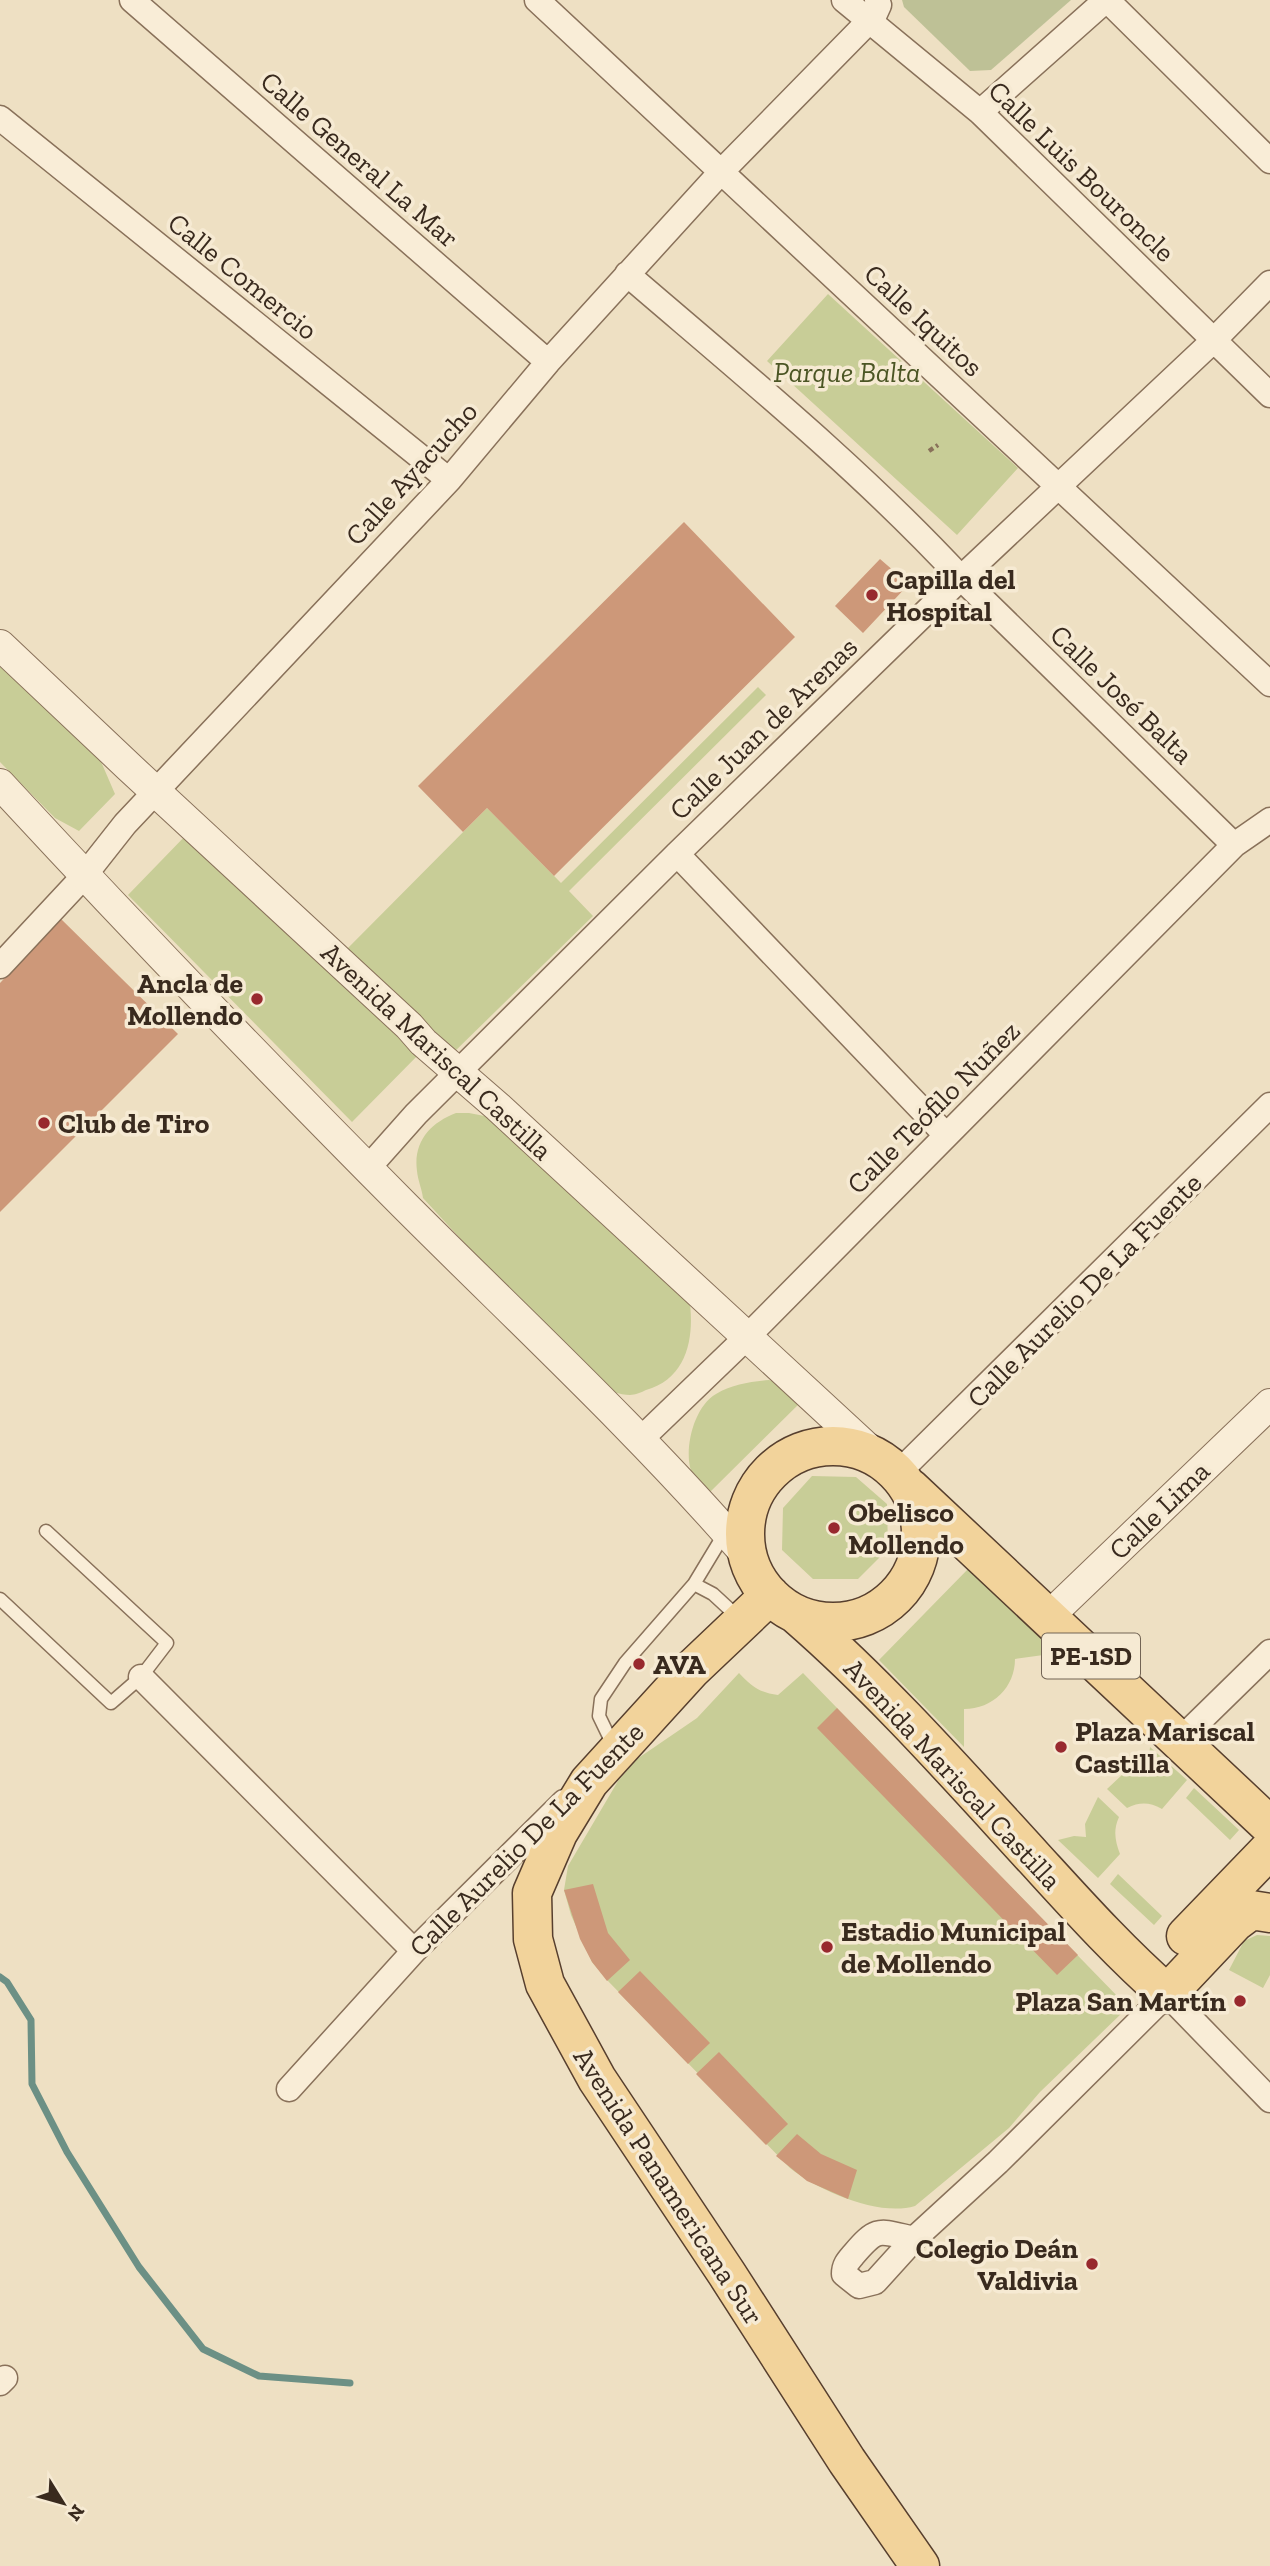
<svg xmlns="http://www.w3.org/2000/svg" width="1270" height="2566" font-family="'Zilla Slab',serif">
	<rect width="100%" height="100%" fill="#eee0c3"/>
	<path fill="#c8cd97" d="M828,294L1018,468L957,535L767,361Z
		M0,662L99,757L115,794L79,831L55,818L0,762Z
		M758,687L766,695L569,891L593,916L449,1057L344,952L487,808L561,883Z
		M189,832L425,1048L352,1122L128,895Z
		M456,1113H469L500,1119L689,1296C695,1334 689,1378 646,1390C642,1392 635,1395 630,1395C620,1395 608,1390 598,1388L423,1198C422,1189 418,1181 417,1171C413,1142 430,1123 456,1113Z
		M769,1380L788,1387L803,1400L708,1494C700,1486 693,1479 690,1467C685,1444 695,1406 716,1394C733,1384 750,1382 769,1380Z
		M812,1476L856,1477L887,1504L888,1549L858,1579H813L782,1550L783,1508Z
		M969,1568L1058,1653L1015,1659C1015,1687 993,1709 964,1709V1747L879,1660Z
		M739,1673C751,1686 760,1693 778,1695L803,1673L1122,2001V2013L1040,2092L1009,2128L915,2206C879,2217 819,2191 790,2168L608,1981L592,1962L571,1915L564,1890L568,1866L618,1781L637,1759L697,1718Z
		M1150,1747L1187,1780L1162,1809C1149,1802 1140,1802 1127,1808L1107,1789L1123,1774H1147Z
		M1194,1788L1239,1830L1230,1840L1186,1798Z
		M1098,1797L1119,1817C1113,1830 1115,1841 1120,1854L1098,1878L1058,1840L1074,1836L1086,1837L1085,1824Z
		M1118,1874L1162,1916L1154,1925L1110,1884Z
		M1257,1935L1270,1936V1975L1263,1988L1229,1970L1244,1941Z"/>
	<path fill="#bec196" d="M902,0H1071L991,70L970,71L904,7Z"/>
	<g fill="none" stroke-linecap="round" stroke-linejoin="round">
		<path stroke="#6c9085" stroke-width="7" d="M0,1977L7,1982L31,2020L32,2084L67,2152L139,2267L203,2349L259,2376L350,2383"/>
	</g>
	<path fill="#cd9879" d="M684,522L795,637L554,876L487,808L463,832L418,786Z
		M880,559L909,584L863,633L835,606Z
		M61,919L178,1034L0,1212V983Z
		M837,1708L1078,1955L1057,1975L817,1728Z
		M593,1884L608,1933L630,1960L607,1981L592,1962L580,1939L564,1890Z
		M640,1971L710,2043L688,2064L618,1992Z
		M719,2052L788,2124L766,2145L696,2074Z
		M797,2134L821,2154L857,2170L848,2199L807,2181L776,2156Z"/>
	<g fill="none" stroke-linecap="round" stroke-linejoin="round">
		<g stroke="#89715a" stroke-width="15">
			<path id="service" d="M694,1584L713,1594L740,1619
				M0,1599L111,1703L141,1677L167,1643L46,1531
				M614,1747L599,1716L601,1699L625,1663L694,1584L726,1531"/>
		</g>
		<g stroke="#89715a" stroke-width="27">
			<path id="minor" d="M132,0L548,362
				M537,0L1270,684
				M844,0L980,112L1270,395
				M1107,0L1270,161
				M980,112L1106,0
				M0,118L449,480
				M627,274C741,372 859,468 961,578L1234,845
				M677,854L946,1135
				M0,966L84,876L125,824L449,480L548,362L721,172L874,16L879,5L877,0
				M368,1168L416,1114L677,854L961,578L1214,340L1270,283
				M641,1439L747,1337L1234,845L1270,820
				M898,1473L1270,1105
				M141,1677L414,1951
				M1180,1740L1270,1652
				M289,2089L414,1951L564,1802
				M914,2239C879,2231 878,2226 854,2254C848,2261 844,2265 844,2274L859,2286L875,2282L914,2239L998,2162L1167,1994L1270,2100
				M0,2383L5,2378"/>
		</g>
		<g stroke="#89715a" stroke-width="32">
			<path id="tertiary" d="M0,645L128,766L409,1026L423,1042L498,1107L875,1455
				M0,784C132,927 267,1067 404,1205C520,1321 641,1433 748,1557
				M1048,1617L1270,1404"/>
		</g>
		<g stroke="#573f2e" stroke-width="41">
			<path id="primary" d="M745 1534a88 88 0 1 1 176 0a88 88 0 1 1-176 0Z
				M910,1488L1270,1826
				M770,1595L691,1670L589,1782L558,1833L532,1893L533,1939L545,1984L597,2079L727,2274L847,2461L920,2566
				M797,1615C882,1689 958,1775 1034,1858C1077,1905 1119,1952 1167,1994L1235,1922L1251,1910L1270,1913
				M1186,1936L1270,1849"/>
		</g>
		<path stroke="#89715a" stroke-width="4.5" stroke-dasharray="5 3.5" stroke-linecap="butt" d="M929,451L938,445"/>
		<use href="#service" stroke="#f9edd7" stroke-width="12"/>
		<use href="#minor" stroke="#f9edd7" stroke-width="24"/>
		<use href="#tertiary" stroke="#f9edd7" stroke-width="30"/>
		<use href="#primary" stroke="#f2d39b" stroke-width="38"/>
	</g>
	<g fill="#98292e" stroke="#f6ead3" stroke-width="2.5">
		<circle cx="872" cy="595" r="7"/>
		<circle cx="257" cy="999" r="7"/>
		<circle cx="44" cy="1123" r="7"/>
		<circle cx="834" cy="1528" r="7"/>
		<circle cx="639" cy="1664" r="7"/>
		<circle cx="1061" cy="1747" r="7"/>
		<circle cx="827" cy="1947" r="7"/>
		<circle cx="1240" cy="2001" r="7"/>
		<circle cx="1092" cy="2264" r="7"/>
	</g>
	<g text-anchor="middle" stroke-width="7" stroke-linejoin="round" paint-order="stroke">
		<rect fill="#f6ead3" stroke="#726454" stroke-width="2" x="1042" y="1633.5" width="98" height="45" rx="5"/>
		<g font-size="26" font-weight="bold" fill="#392a1e">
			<text x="1091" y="1665">PE-1SD</text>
		</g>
		<g font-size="28" fill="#392a1e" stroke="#f6ead3">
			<text transform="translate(360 159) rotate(41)" y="10">Calle General La Mar</text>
			<text transform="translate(1082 171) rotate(44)" y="10">Calle Luis Bouroncle</text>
			<text transform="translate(243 276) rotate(39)" y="10">Calle Comercio</text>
			<text transform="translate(924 320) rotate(43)" y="10">Calle Iquitos</text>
			<text transform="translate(411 473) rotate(-48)" y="10">Calle Ayacucho</text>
			<text transform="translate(1122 694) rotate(44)" y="10">Calle José Balta</text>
			<text transform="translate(763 728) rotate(-44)" y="10">Calle Juan de Arenas</text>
			<text transform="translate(437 1051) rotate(43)" y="10">Avenida Mariscal Castilla</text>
			<text transform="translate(933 1107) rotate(-45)" y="10">Calle Teófilo Nuñez</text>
			<text transform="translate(1084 1290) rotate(-45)" y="10">Calle Aurelio De La Fuente</text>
			<text transform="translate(1159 1510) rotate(-44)" y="10">Calle Lima</text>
			<text transform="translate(953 1774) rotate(47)" y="10">Avenida Mariscal Castilla</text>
			<text transform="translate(526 1839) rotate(-45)" y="10">Calle Aurelio De La Fuente</text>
			<text transform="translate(669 2186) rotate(57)" y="10">Avenida Panamericana Sur</text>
		</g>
		<g font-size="28" font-style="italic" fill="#4b5524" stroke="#f6ead3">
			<text x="847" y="382">Parque Balta</text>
		</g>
		<g font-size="28" font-weight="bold" fill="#392a1e" stroke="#f6ead3" text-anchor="start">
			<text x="886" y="589">Capilla del<tspan x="886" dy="32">Hospital</tspan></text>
			<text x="243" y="993" text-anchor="end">Ancla de<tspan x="243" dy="32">Mollendo</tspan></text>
			<text x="58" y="1133">Club de Tiro</text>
			<text x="848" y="1522">Obelisco<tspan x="848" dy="32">Mollendo</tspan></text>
			<text x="653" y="1674">AVA</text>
			<text x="1075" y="1741">Plaza Mariscal<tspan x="1075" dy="32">Castilla</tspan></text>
			<text x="841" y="1941">Estadio Municipal<tspan x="841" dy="32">de Mollendo</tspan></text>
			<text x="1226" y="2011" text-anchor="end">Plaza San Martín</text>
			<text x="1078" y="2258" text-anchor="end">Colegio Deán<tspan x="1078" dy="32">Valdivia</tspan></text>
		</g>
	</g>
	<g transform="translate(63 2503) rotate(127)" stroke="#f6ead3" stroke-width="5" paint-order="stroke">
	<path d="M0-5L12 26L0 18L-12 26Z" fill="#392a1e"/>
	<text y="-10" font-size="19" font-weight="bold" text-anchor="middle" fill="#392a1e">N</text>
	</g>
</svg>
